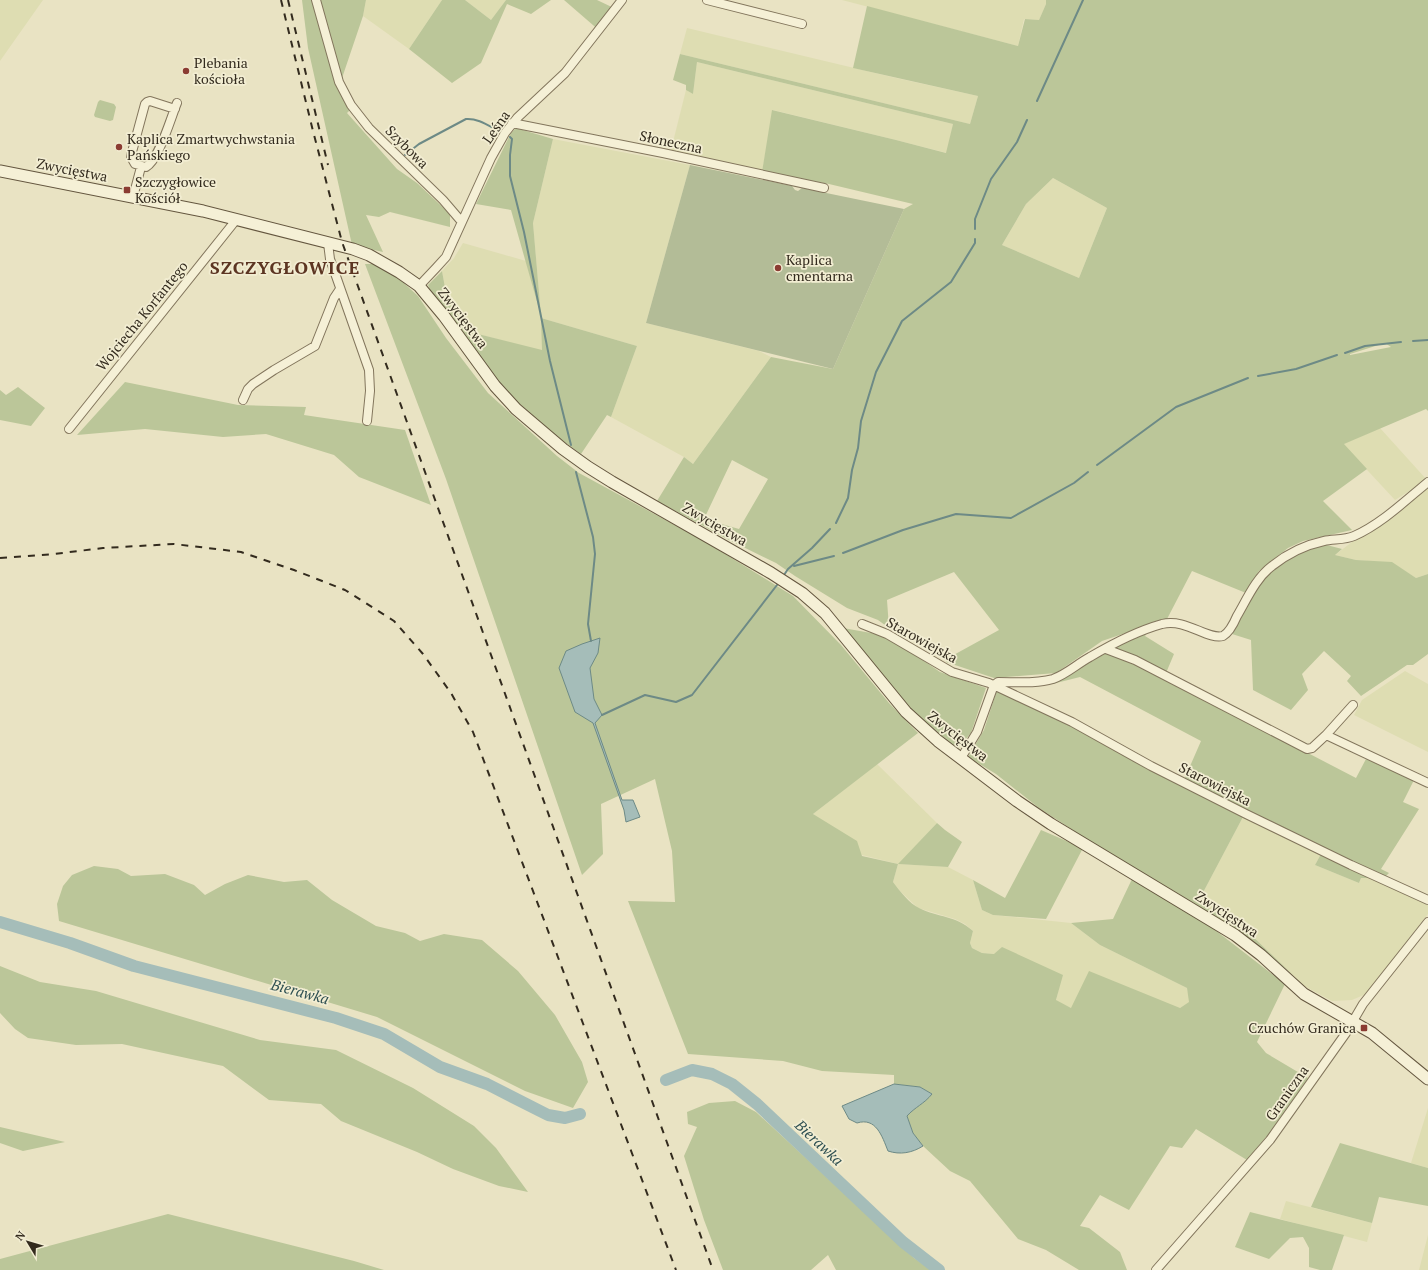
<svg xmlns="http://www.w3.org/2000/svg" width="1428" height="1270" font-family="'PT Serif',serif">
	<rect width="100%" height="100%" fill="#e9e3c3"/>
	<path fill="#deddb2" d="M0,0H43L0,61Z
		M366,0H442L409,49L363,16Z
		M465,0H506L491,20Z
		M842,0H1046V4L1039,20L1024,19L1018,46Z
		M687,28L896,78L978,96L970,124L680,54Z
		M697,62L953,124L947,153L896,140L773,110L762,172L671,150L686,90L693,94Z
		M553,139L690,165L646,323L759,351L771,357L693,464L684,457L611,417L637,346L541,318L542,324V351L470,332L446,293L442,271L454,258L463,243L526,261L541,317L533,223Z
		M1053,178L1107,208L1079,278L1002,245L1026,204Z
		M1380,428L1427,480L1395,500L1343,444Z
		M1428,484V574L1416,578L1392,563L1356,560L1335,555Z
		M1405,671L1428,684V752L1354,715L1362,700Z
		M877,764L937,823L899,864L948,867L973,880L982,910L993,915L1071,923L1100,945L1187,988L1190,1002L1180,1008H1071L1056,1001L1062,975L994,954L982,953L972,948L970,943L973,931L965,924L955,919L918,908L900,891L893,882L898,864L862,855L813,814Z
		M1244,815L1321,854L1315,865L1359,883L1361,878H1371L1428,902V914L1366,994L1352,1000L1332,1001L1319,994L1304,986L1246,930L1198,902Z
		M1428,1108V1168L1411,1163Z
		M1286,1201L1372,1223L1367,1242L1280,1219Z
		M1428,1235V1270H1419Z"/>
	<path fill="#bbc699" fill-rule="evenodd" d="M302,0H313L338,90L351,109L347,113L397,169L417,183L450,214V227L390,212L379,217L366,215L383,252L352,245L308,48Z
		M319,0H366L363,16L341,81Z
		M442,0H465L491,20L506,0H551L531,14L507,4L481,63L452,83L409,49Z
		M564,0H597L618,10L601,32Z
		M1046,0H1428V411L1426,409L1344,444L1367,469L1323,501L1352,530L1303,541L1288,548L1259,571L1246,593L1192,571L1167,619L1102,641L1056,673L994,678L946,662L950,657L999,630L954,572L887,600L889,628L878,620L847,608L795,576L776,563L729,540L657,501L684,457L693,464L771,357L833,369L904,209L913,204L829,184L762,172L772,110L896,140L946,153L953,124L697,62L693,94L686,90V85L673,80L680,54L970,124L978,96L853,68L867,6L1018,46L1025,19L1039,20L1046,4ZM1053,178L1107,208L1079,278L1002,245L1026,204ZM1385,343L1391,347L1350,355V354ZM732,460L768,479L739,529L704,519Z
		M100,100L114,104L116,107L113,120L110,121L95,117L94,115L98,102Z
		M516,128L553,139L533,223L541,316L511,210L476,204L511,133Z
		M365,264H374L394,274L418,296L446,338L488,393L557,456L579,473L704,541L793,596L841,645L889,703L918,733L813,814L857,841L862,856L898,864L937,823L945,830L962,842L948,867L898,864L893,882C899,890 910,904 919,908C939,918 955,915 973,931L970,943L972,948L982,953L994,954L1002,947L1063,975L1056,1000L1071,1008L1089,971L1180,1008L1189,1002L1187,988L1100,945L1071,923L1113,919L1132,879L1206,923L1285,984L1257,1042L1266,1053L1308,1078L1269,1134L1247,1160L1196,1129L1182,1148L1170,1146L1129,1210L1100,1195L1080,1226L1089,1228L1120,1252L1127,1270H1079L1046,1250L1018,1239L970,1181L950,1171L923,1146L913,1133L907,1116C915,1107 924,1103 932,1094L920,1087L894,1084V1075L822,1071L783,1061L688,1054L628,901L675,902L672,851L655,779L601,804L603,854L582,875L446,479Z
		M442,271L446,293L470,332L542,350L541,318L637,346L611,417L607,415L581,454L556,436L507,393L430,290L428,285Z
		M125,382L238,405L306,407L304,415L405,430L431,505L359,477L334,455L266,434L223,437L145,429L77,435Z
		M18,387L45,408L31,426L0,420V390L6,395Z
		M1319,543L1342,549L1335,555L1356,560L1392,562L1416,578L1428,574V654L1413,665H1407L1361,696L1347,681L1351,676L1324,651L1302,674L1308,690L1291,710L1253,690L1251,640L1232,634L1251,595L1264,577L1300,550Z
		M843,628L888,636L940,672L986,688L971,733L957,749L897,697Z
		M1147,633L1145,636L1174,654L1166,673L1113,647Z
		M1102,653L1121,656L1356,778L1366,759L1414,780L1403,802L1419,809L1381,869L1389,873L1385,877L1184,780L1201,741L1080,677L1052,684L1083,663Z
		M997,690L1030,704L1244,815L1198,902L1246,930L1293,975L1251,940L1197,905L1082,836L1039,808L996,774L968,757L984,730Z
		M1041,830L1083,848L1046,919L993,915L982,910L973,880L1005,898Z
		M1321,854L1371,878H1361L1359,883L1315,865Z
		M94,866L118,869L131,876L165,874L194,885L205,895L225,884L248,875L284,882L307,880L332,900L376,926L405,933L420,941L444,934L482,940L518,971L555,1015L582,1062L588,1082L573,1108L525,1091L377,1017L59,921L57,904L63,886L72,875Z
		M0,966L40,982L96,991L260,1040L336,1050L413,1088L474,1126L496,1148L528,1192L499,1186L453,1169L417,1152L341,1121L321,1104L269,1100L223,1066L122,1044L76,1045L28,1038L15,1029L0,1013Z
		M735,1101L756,1112L914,1258L931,1270H836L828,1255L811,1270H723L704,1220L684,1156L697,1127L688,1124L687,1112L709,1103Z
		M0,1127L65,1142L23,1151L0,1143Z
		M1340,1143L1428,1168V1206L1379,1197L1372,1223L1311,1207Z
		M1250,1212L1344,1235L1332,1270H1320L1309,1267V1248L1303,1237L1290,1238L1269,1259L1235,1247Z
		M168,1214L354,1261L384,1270H0V1259Z"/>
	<path fill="#b3bc97" d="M690,165L792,186L795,190L798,191L802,188L904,209L833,369L646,323Z"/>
	<path fill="#a5bdb9" stroke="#6d8a86" d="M600,638L598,653L590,668L594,699L602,715L595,723L622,800H633L640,817L626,822L624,810L593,723L575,712L559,668L566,651L582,644Z
		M894,1084L920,1087L932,1094C924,1104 915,1107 907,1116L913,1133L923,1146C912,1153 900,1155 888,1151C882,1136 876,1117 857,1123L849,1119L842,1106Z"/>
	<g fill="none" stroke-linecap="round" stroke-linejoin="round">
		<path stroke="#6d8a86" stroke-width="2" d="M1037,101L1083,0
			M510,137L512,139L510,155V176L524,232L550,361L571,445
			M405,155L419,144L466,119C479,118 490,127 501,132
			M975,229V219L991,179L1017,142L1027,120
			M1413,341L1428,340
			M1345,353L1365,346L1401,342
			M1258,376L1296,369L1337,355
			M1097,465L1176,407L1248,378
			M576,472L593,537L595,554L588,624L591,641
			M836,523L848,498L852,470L858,448L861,421L876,372L902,321L951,282L975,243V239
			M843,553L903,530L956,514L1011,518L1074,483L1088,472
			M794,566L834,556
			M784,575L788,569L812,548L830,529
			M602,715L645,695L676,702L692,695L777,585"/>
		<path stroke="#a5bdb9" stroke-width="12" d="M0,922L70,943L134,966L336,1018L384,1034L440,1067L487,1084L548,1115L565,1118L580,1114
			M666,1080L692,1070L712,1074L732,1084L757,1104L903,1242L939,1270"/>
		<g stroke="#82755c" stroke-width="10">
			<path id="street" d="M316,0L339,82L351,105L369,128L443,200L461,221
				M707,0L802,24
				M175,109L150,101L147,102L145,104L132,152L131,157L135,164L146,167C159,160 171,117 177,103
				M512,123L663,153L824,188
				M133,197L141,167
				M328,243L330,259L369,370L370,391L367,421
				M419,286L436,268L446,257L491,158L505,133L517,118L565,73L622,0
				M243,400L248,389L253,384L274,370L315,346L334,298L340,289
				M69,429L236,220
				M862,624L887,634L952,672L989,683L1072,722L1151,766L1246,814L1351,865L1428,900
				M1106,649L1135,660L1307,749L1312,748L1326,735L1428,783
				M994,685L998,682C1016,682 1036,684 1053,679C1067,674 1077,664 1090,657C1112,644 1137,631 1162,624C1186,618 1207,640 1223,636C1230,632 1234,623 1237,616C1247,599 1256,578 1272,566C1287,554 1305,545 1324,541C1333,539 1345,540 1354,536C1381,524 1405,501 1428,482
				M1326,735L1353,705
				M961,758L977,732L994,685
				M1156,1270L1270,1140L1346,1033L1363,1004L1428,922"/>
		</g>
		<g stroke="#64563f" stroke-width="13">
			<path id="secondary" d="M0,171L203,211L353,249L369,255L399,272L419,286L444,316L495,386L516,409L563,449L588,467L612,482L771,573L802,593L825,613L906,712L938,741L1017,801L1051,824L1235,935L1261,955L1304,994L1372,1033L1428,1079"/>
		</g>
		<use href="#street" stroke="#f5f0d6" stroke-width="8"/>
		<use href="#secondary" stroke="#f5f0d6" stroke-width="11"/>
		<path stroke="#332b1e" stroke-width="2" stroke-dasharray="7 7" stroke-linecap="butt" d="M281,0L313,131L342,242L713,1270
			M288,0L328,165
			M0,558L54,554L103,548L174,544L241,552L294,570L345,590L394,621L423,654L451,693L473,732L676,1270"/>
	</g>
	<g fill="#8b3c32" stroke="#f2edd2" stroke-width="1.5">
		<circle cx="186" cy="71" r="4"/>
		<circle cx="119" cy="147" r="4"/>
		<rect x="123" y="186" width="8" height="8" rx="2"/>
		<circle cx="778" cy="268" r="4"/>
		<rect x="1360" y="1024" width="8" height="8" rx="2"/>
	</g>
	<g text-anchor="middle" stroke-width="3.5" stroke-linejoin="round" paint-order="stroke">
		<g font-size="14" fill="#332b1e" stroke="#f2edd2" text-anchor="start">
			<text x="194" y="68">Plebania<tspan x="194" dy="16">kościoła</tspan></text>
			<text x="127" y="144">Kaplica Zmartwychwstania<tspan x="127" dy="16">Pańskiego</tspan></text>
			<text x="135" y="187">Szczygłowice<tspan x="135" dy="16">Kościół</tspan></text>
			<text x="786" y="265">Kaplica<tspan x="786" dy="16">cmentarna</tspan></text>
			<text x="1356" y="1033" text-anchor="end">Czuchów Granica</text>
		</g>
		<g font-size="14" fill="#332b1e" stroke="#f2edd2">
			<text transform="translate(496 127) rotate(-55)" y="5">Leśna</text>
			<text transform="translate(671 142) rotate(12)" y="5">Słoneczna</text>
			<text transform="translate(407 147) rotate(45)" y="5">Szybowa</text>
			<text transform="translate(72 170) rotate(11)" y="5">Zwycięstwa</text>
			<text transform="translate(142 316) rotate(-51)" y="5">Wojciecha Korfantego</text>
			<text transform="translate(463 318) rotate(53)" y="5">Zwycięstwa</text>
			<text transform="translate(715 524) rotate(30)" y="5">Zwycięstwa</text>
			<text transform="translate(922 640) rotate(29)" y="5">Starowiejska</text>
			<text transform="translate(958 736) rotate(38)" y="5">Zwycięstwa</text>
			<text transform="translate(1215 784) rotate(27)" y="5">Starowiejska</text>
			<text transform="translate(1227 914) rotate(33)" y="5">Zwycięstwa</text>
			<text transform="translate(1287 1093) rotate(-55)" y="5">Graniczna</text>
		</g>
		<g font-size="15" font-style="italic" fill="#2f5052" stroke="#f2edd2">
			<text transform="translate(300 992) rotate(15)" y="5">Bierawka</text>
			<text transform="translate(819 1143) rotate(43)" y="5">Bierawka</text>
		</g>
		<g font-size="18" font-weight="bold" letter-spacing="1" fill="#5c3522" stroke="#f2edd2">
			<text x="285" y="274">SZCZYGŁOWICE</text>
		</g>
	</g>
	<g transform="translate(28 1242) rotate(308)" stroke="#f2edd2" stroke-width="3" paint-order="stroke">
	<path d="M0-3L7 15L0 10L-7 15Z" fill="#332b1e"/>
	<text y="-6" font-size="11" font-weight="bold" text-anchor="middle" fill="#332b1e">N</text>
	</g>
</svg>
